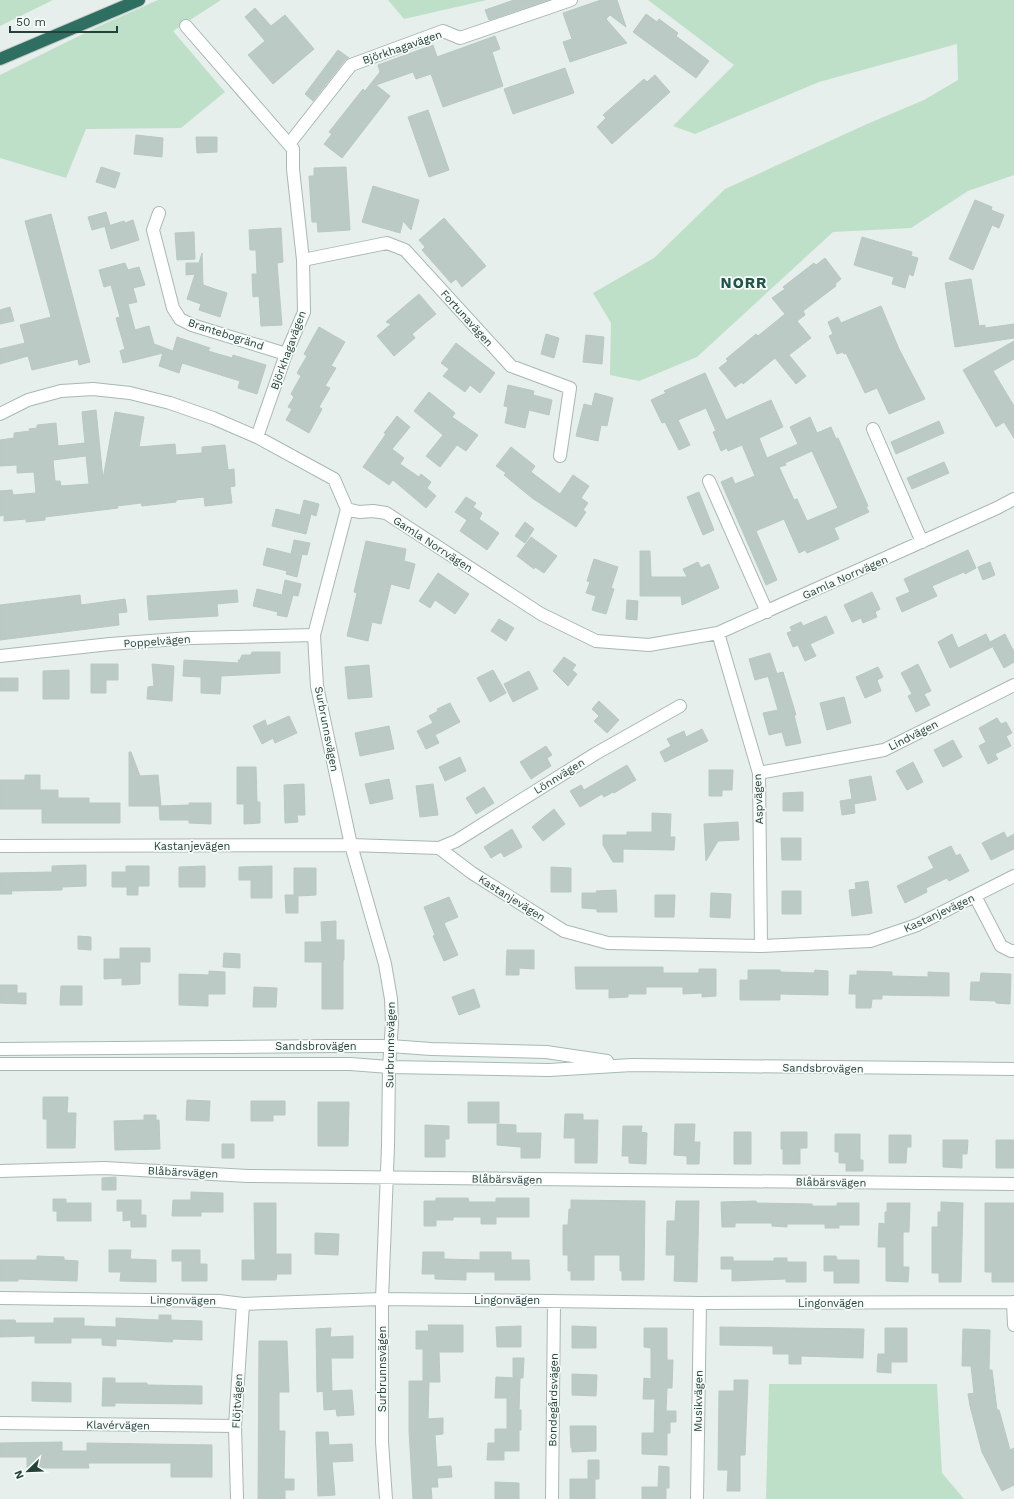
<svg xmlns="http://www.w3.org/2000/svg" width="1014" height="1499" font-family="'Work Sans',sans-serif">
	<rect width="100%" height="100%" fill="#e6efeb"/>
	<path fill="#bfe0c8" d="M0,0H53L0,26Z
		M158,0H221L173,31L225,92L181,128L86,129L66,178L0,158V75L97,27Z
		M388,0H487L404,19Z
		M648,0H1014V175L968,191L911,228L833,232L697,357L639,381L610,375L611,323L593,293L654,258L725,189L867,124L924,100L958,80L957,44L819,82L695,134L673,126L734,65Z
		M769,1384H937L942,1473L964,1499H766Z"/>
	<path fill="#bbcac4" stroke="#b8c9c2" fill-rule="evenodd" d="M514,0H548L489,20L485,10Z
		M601,0H617L626,27L610,15L606,19L627,43L570,62L563,42L572,39L563,13Z
		M255,8L271,26L285,15L314,49L273,84L248,55L265,41L245,17Z
		M646,14L657,22L659,19L678,33L676,36L709,61L696,78L633,32Z
		M495,36L500,49L492,52L503,86L443,107L431,74L416,79L413,72L376,85L390,96L342,158L324,144L332,134L329,132L363,89L365,91L380,72L378,65L433,45L437,57Z
		M338,50L349,58L345,60L313,101L305,94Z
		M565,68L574,93L513,114L504,89Z
		M655,75L670,92L612,144L597,127L606,118L603,115L644,79L647,82Z
		M428,110L449,170L429,177L408,117Z
		M136,135L163,138L162,157L134,154Z
		M196,137H217V152L197,153Z
		M101,167L120,173L115,188L96,182Z
		M346,167L350,230L318,232L317,222H312L309,176H314V168Z
		M373,186L419,200L411,230L403,221L400,233L362,222Z
		M975,200L992,207L991,210L1004,215L999,228L992,225L973,270L949,259Z
		M106,212L110,225L92,230L88,217Z
		M51,214L90,362L79,365L78,359L32,370L28,356L0,364V349L25,343L20,325L51,317L25,221Z
		M444,218L486,266L462,287L456,279L451,283L422,250L425,247L419,240Z
		M133,220L139,240L111,249L105,227L124,221L125,223Z
		M281,228L283,262L277,263L282,325L261,326L259,296L253,297L252,274H257L256,250H250L249,230Z
		M194,232L195,259L177,260L175,233Z
		M862,237L912,252L911,256L918,258L913,276L909,274L905,288L892,284L894,277L854,265Z
		M202,253L203,285L227,293L220,317L199,310L201,304L187,299L195,274L186,275V263H199Z
		M825,258L841,279L835,284L836,286L803,311L805,315L797,321L811,338L789,355L806,376L796,384L775,358L743,384L742,382L735,387L719,368L728,361L726,359L756,334L758,336L785,314L772,298L785,289L783,287L814,263L816,265Z
		M125,263L128,270L139,267L145,285L133,288L137,302L128,304L135,330L149,326L154,344L173,351L177,337L210,348L208,351L232,358L233,355L266,365L257,394L238,388L240,381L182,363L179,373L159,366L163,353L123,363L120,351L125,349L116,318L120,317L111,285L104,287L99,270Z
		M971,279L979,326L985,325V328L1014,324V338L955,347L945,283Z
		M419,294L436,314L412,334L415,338L394,356L377,336L391,324L386,322Z
		M881,306L899,349L925,399L889,414L877,388L865,393L846,353L844,354L843,352L837,354L829,336L833,334L828,322L838,317L841,323Z
		M10,307L14,321L0,324V310Z
		M319,327L345,342L331,366L336,368L325,386L330,388L319,407L322,409L309,433L286,420L292,409L288,407L294,397L291,394L301,376L297,373L307,356L304,354Z
		M546,334L559,338L554,358L541,354Z
		M586,335L604,337L602,364L583,362Z
		M1014,341V359L993,371L1014,406V438L1004,422L996,427L963,370Z
		M456,343L495,373L480,393L470,385L465,392L443,376L449,369L441,363Z
		M705,373L726,420L771,400L783,427L759,438L767,458L798,444L790,427L810,417L817,433L831,427L836,439L838,438L868,506L866,507L869,512L834,528L839,539L807,553L805,550L799,553L784,519L756,531L777,580L766,585L721,482L732,477L735,484L755,476L742,445L728,451L727,448L721,451L713,432L716,431L706,408L678,420L690,445L679,450L665,422L662,423L651,400L666,393L664,391ZM812,451L838,508L807,521L797,499L794,500L779,467L786,465L785,463Z
		M508,385L534,391L533,395L552,400L549,415L529,410L525,428L505,423L508,407L504,406Z
		M429,392L455,413L452,417L478,435L466,451L457,445L440,467L426,456L443,435L414,411Z
		M595,393L613,398L607,426L601,425L598,441L576,436L584,404L592,406Z
		M96,410L103,479L115,412L144,417L139,447L175,444L176,455L202,453V447L225,445L228,470L234,469L235,486L230,487L232,503L205,506L204,497L176,500V502L142,506L141,503L117,506L118,508L45,517V520L26,522V519L4,521V515L0,516V491L12,490L13,495L36,493L34,472L17,473V465L0,466V440L14,438V433L30,431L29,429L37,428V425L56,423L58,446L85,443L82,412ZM86,456L89,484L61,486L60,481H55L53,460Z
		M397,416L410,427L392,449L404,458L400,464L419,477L421,474L431,482L427,488L436,496L426,508L393,480L389,485L363,467L386,434L384,433Z
		M939,421L944,433L896,454L891,442Z
		M511,447L535,466L531,472L560,494L573,475L589,486L581,498L588,503L583,510L586,512L576,527L532,498L504,475L506,473L496,466Z
		M944,462L949,473L912,489L907,478Z
		M699,492L714,530L703,535L687,497Z
		M466,497L476,503L473,507L482,513L479,519L499,533L487,550L460,531L467,520L455,512Z
		M304,500L319,504L316,516L311,514L306,534L272,526L276,509L300,515Z
		M525,522L534,529L525,543L515,536Z
		M531,537L557,556L544,573L535,567L534,569L517,556Z
		M294,540L310,543L307,555L302,554L297,577L286,574L287,571L263,565L267,548L291,554Z
		M366,541L406,549L404,561L415,564L409,589L391,584L381,624L372,622L368,641L347,636L357,593L354,592Z
		M968,550L976,568L965,574L964,572L932,586L937,596L902,612L896,598L910,592L904,579Z
		M640,551H650L651,577H687L683,569L698,562L701,568L709,564L719,588L682,605L681,596H640Z
		M594,559L618,567L611,588L614,589L606,614L592,610L596,596L586,593L590,582L587,581Z
		M990,562L995,575L983,580L978,567Z
		M438,573L469,594L455,614L435,600L430,608L419,601Z
		M285,580L301,584L298,596L293,595L287,617L277,615L278,612L253,606L257,589L282,595Z
		M237,590L238,602L217,604L218,616L149,620L147,596Z
		M872,592L880,609L875,612L877,617L863,623L861,618L852,622L844,605Z
		M80,595L81,605L125,599L127,612L118,613L119,625L0,640V605Z
		M627,600L638,601L637,620L626,619Z
		M826,616L834,633L810,644L816,656L805,661L798,645L793,647L787,633L792,631L790,627L801,622L803,626Z
		M499,619L514,628L506,641L491,631Z
		M952,634L958,648L986,634L992,647L950,668L938,642Z
		M1005,634L1014,652V662L1004,668L990,642Z
		M252,652H280V673L221,676L220,694L201,693V677L183,676L184,660L239,663L238,660H240L242,655H251Z
		M770,653L777,674L755,680L749,659Z
		M564,657L576,665L572,670L577,674L568,686L553,671Z
		M91,664H118V680H106V693H91Z
		M152,664L174,666L172,701L147,699L148,687L154,686Z
		M918,664L931,691L924,694L930,705L916,712L908,696L912,694L901,673Z
		M369,665L372,697L348,699L345,667Z
		M878,667L883,677L877,680L881,691L865,698L856,677Z
		M69,670V699H43V671Z
		M493,670L506,693L490,702L477,678Z
		M529,671L538,689L513,702L504,684Z
		M783,672L796,715H794L801,743L786,746L782,732L769,735L763,713L778,710L768,676Z
		M0,678H18V691H0Z
		M844,697L851,723L827,730L820,703Z
		M599,701L619,720L607,733L594,721L599,716L592,709Z
		M450,703L460,722L435,735L439,743L426,749L417,731L433,723L429,716L438,711L437,709Z
		M289,716L297,733L275,743L273,738L262,744L253,726L265,720L267,726Z
		M997,718L1001,724L1006,722L1012,733L1006,736L1011,746L995,754L998,759L988,764L979,746L986,742L979,728Z
		M389,726L394,749L360,756L355,733Z
		M702,729L708,741L665,762L660,752L671,746L667,739L684,731L686,737Z
		M953,740L962,757L943,767L934,750Z
		M546,746L552,755L547,758L551,766L531,779L520,762Z
		M129,752H131L140,776L158,775L161,806L189,805V803H211V824L189,823V820H160L159,806H129Z
		M460,757L466,771L445,781L439,767Z
		M913,762L923,782L907,790L896,771Z
		M627,765L636,780L614,793L613,792L604,797L602,794L580,807L570,791L581,785L584,790Z
		M237,767H256L257,802H260V823L244,824V804H237Z
		M709,770H733L732,790H722V796H709Z
		M25,775H40V790H58V798H89V803H120V823H42V809H0V780H25Z
		M871,776L876,800L854,804L855,813L842,815L840,801L852,799L849,780Z
		M389,779L393,799L370,804L365,784Z
		M304,784L305,815H297L298,822L285,823L284,785Z
		M433,784L438,815L420,817L416,786Z
		M484,787L494,803L476,814L466,798Z
		M803,792V811H783V793Z
		M554,809L565,824L543,841L532,827Z
		M652,813L671,814L670,837H675L674,850L623,849V862H613L603,845V835H627V832H652Z
		M738,822L739,840L718,841L706,861L704,824Z
		M512,829L522,847L504,857L501,852L491,858L484,847Z
		M1004,832L1007,838L1014,834V849L991,860L982,843Z
		M781,838H801V860H782Z
		M951,846L956,856L960,854L969,871L949,881L947,878L926,888L927,892L905,903L897,886L934,868L928,857Z
		M86,865V886L62,887V890L11,891L12,894H0V873L52,872V866Z
		M126,866H149V886H138V895H127V887H112V872H126Z
		M205,866V887H179V867Z
		M272,866V898H251V880H239V867Z
		M551,867L571,868V892H551Z
		M294,868H316V895L298,896V913H286L285,895H294Z
		M868,881L872,913L852,916L849,890L856,889L855,883Z
		M616,890L617,912H597V909L582,908V893H597L596,891Z
		M782,891H801V914H782Z
		M711,893L731,894L730,918L710,917Z
		M655,895H675L674,917H655Z
		M449,897L458,917L444,923L458,955L444,961L433,936L435,935L424,907Z
		M336,921V940H344V960H343V1009H322V962H305V942H322L321,922Z
		M78,936L91,937V950L78,949Z
		M120,948H150V962H140V984L122,985V978L104,979V959H120Z
		M507,950H534V969L519,968V975H506Z
		M224,953L240,954V968L223,967Z
		M575,967H663V973H699V969H716V996L702,997V993L683,994V987H646V994H628V997L609,998V989H576Z
		M748,970H780V972L814,973L815,970L828,971V995L780,994V1000H740V980H748Z
		M209,971L225,972V994H208V1006L179,1005V974L209,975Z
		M857,971L892,972V976L928,977V972L949,973V996L882,995V999H872L871,1008H856V994H849L850,975H857Z
		M981,973L1011,974L1010,1004L996,1003V1001L970,1000L971,982H980Z
		M0,985H17V993H26V1004L0,1003Z
		M61,986H82V1005H60Z
		M254,987L277,988L276,1007H253Z
		M474,989L480,1007L459,1015L452,997Z
		M43,1097H68L67,1113H76L75,1148H47V1119H43Z
		M187,1100L210,1101L209,1121L186,1120Z
		M251,1101H285V1115H273V1121H251Z
		M318,1102H349L348,1146H318Z
		M468,1102H499V1123H468Z
		M565,1114H583V1120H598L597,1163H575V1138H564Z
		M144,1115H156V1120H159L160,1149L115,1150L114,1121L144,1120Z
		M497,1124L516,1125V1133H541L540,1158H521V1147L497,1145Z
		M675,1124H695L694,1142H700L699,1164H687V1156L674,1155Z
		M425,1125L449,1126V1139H445V1157H425Z
		M623,1126H642L641,1132L647,1133L646,1164L629,1163V1156H622Z
		M734,1132H751V1164H734Z
		M781,1132H807V1148H800V1164H783V1149H781Z
		M835,1134H860V1160H863V1171H846V1163H839V1152H835Z
		M889,1135H911V1147H907L906,1163H889Z
		M943,1140H968L967,1154H962V1168L943,1167Z
		M996,1140H1014V1168H996Z
		M222,1144H234V1158H222Z
		M116,1177V1190H102V1178Z
		M191,1192L223,1193V1212H201V1216H172L173,1200H191Z
		M436,1198H468L469,1202H496V1198H529V1217H496V1224H481V1217H453V1220H436V1226H424V1201H436Z
		M53,1199H66V1203H91V1221H57V1211H53Z
		M117,1200H141V1215H146V1227H131V1220L123,1221V1211H117Z
		M571,1200L645,1201L644,1280H622V1271H620V1255H594V1280H571V1271H568V1255H563V1225H568L569,1209H571Z
		M676,1201H699L697,1282L674,1281L675,1255H666L667,1221H675Z
		M756,1201V1203L812,1204V1206H837V1203H859V1225H839V1228H825V1224H787V1227L772,1226V1223H735V1227H722L721,1202Z
		M941,1202L963,1203L961,1282H939V1273H932V1227H938V1212H941Z
		M254,1203H276V1254H291V1274H277L276,1280H242V1260H255Z
		M887,1203H910L909,1232H903V1267H909L908,1282L886,1281V1247H878L879,1223L885,1224V1212H887Z
		M985,1203H1014V1282H992V1272H985Z
		M315,1233L339,1234L338,1255L315,1254Z
		M109,1250H131L130,1259L156,1260V1282L120,1281L121,1272H109Z
		M172,1250H200V1264H207V1281H182V1261H172Z
		M423,1252H444V1259L480,1260V1252H511V1260H529L530,1280H495V1272H466V1280L435,1279V1274H422Z
		M37,1256L64,1257V1260L78,1261L77,1281L18,1279V1281H0V1260H37Z
		M824,1256H836L837,1260H859V1283H834V1271H824Z
		M721,1257H733V1261H774V1258H787V1262H806V1282H786V1279L732,1281V1269H721Z
		M159,1315H171V1320L202,1321V1340L173,1339L172,1342L116,1339V1346L102,1345V1338H71V1343H35V1336L0,1337V1320H15L16,1323H54V1318H84V1326L116,1327V1318L159,1320Z
		M428,1325H463V1352H439L440,1382H429L428,1419L443,1418V1434L435,1435L437,1467L451,1466L452,1477L437,1478L438,1487H431L432,1499H413L409,1431V1381H423V1349H416V1331H429Z
		M521,1326V1347H497L496,1327Z
		M572,1326L596,1327V1348H572Z
		M720,1327L864,1329L863,1358L801,1356V1364H789V1354H773V1346L720,1345Z
		M331,1328L330,1337L353,1336V1358H331L332,1391L352,1390L354,1415L337,1416L336,1409L324,1410L323,1391L317,1392L316,1329Z
		M644,1328H667V1360H673L672,1388H667L666,1411H676V1422H670V1433H667V1455L642,1454V1433H654L655,1399H643L644,1378L651,1379V1348L644,1347Z
		M885,1328H907V1362H891V1373L877,1372L878,1354H885Z
		M963,1329L990,1330L989,1370H992L997,1410H999L1010,1450L1014,1448V1485L1002,1491L982,1452L970,1406L968,1394L974,1393L971,1366H962Z
		M259,1341H287L289,1392H279V1431H285L284,1479H294V1490H285V1499H258Z
		M513,1358H524L523,1378H520L519,1410H521V1430H519V1451H504V1460H487L488,1443H495V1429H507V1398H495L496,1377L516,1378L513,1377Z
		M572,1374L597,1375L596,1396L572,1395Z
		M103,1378H115V1383H147V1385L202,1386V1404L115,1403V1406H102Z
		M734,1380H748L745,1455H740V1491H727L728,1470H718L719,1391H734Z
		M32,1382L71,1383V1402L32,1401Z
		M570,1426H596V1451L572,1452V1448H571Z
		M316,1432H328L329,1445L352,1444L353,1461L332,1462L335,1495L318,1496Z
		M62,1442V1451H87V1443L212,1445V1477H171V1463H88L89,1468H27V1457H0V1443Z
		M588,1460H599V1479H595V1499H570V1479H588Z
		M659,1466L669,1467V1488H666V1499H642V1487H658Z
		M495,1482L519,1483V1499H495Z"/>
	<g fill="none" stroke-linecap="round" stroke-linejoin="round">
		<g stroke="#a8b8b2" stroke-width="14">
			<path id="street" d="M186,26L293,149V169L303,260L304,312L286,354L257,437
				M289,144L351,65L443,31L460,38L571,0
				M159,213L153,230L173,308L180,319L192,325L286,354
				M303,260L387,243L405,250L511,366L570,388L560,456
				M0,414L28,400L61,391L93,389L130,393L170,403L213,418L257,437L334,479L347,509L359,512L373,511L386,513L541,614L596,641L649,645L718,633L997,508L1014,499
				M873,429L922,542
				M709,481L767,612
				M347,509L314,635L317,686L328,738L351,845L385,964L391,999L392,1023L389,1067L388,1146L382,1299V1442L386,1499
				M718,633L759,773L761,946
				M0,656L110,644L190,638L314,635
				M759,773L884,750L1014,685
				M0,846L351,845L439,848L472,873L564,931L608,943L761,946L870,941L917,925L1014,876
				M439,848L456,841L595,754L680,706
				M975,896L1001,946L1011,951H1014
				M0,1171L104,1168L248,1176L1014,1184
				M0,1298L219,1301L243,1304L382,1299L700,1303L1014,1302
				M1013,1302L1014,1325
				M0,1423L235,1426
				M237,1499L235,1426L243,1304
				M552,1499L554,1301
				M697,1499L700,1303"/>
		</g>
		<g stroke="#a4bbb3" stroke-width="14">
			<path id="secondary" d="M0,1049L331,1046H390L431,1049L546,1052L607,1061
				M0,1064H350L389,1067L549,1070L632,1065L1014,1069"/>
		</g>
		<g stroke="#c2cac8" stroke-width="14">
			<path id="highway" d="M0,59L139,0"/>
		</g>
		<use href="#street" stroke="#fff" stroke-width="12"/>
		<use href="#secondary" stroke="#fff" stroke-width="12"/>
		<use href="#highway" stroke="#2f6f62" stroke-width="12"/>
	</g>
	<g text-anchor="middle" stroke-width="3.5" stroke-linejoin="round" paint-order="stroke">
		<g font-size="11" fill="#24423a" stroke="#f7fbf9">
			<text transform="translate(402 47) rotate(-19)" y="4">Björkhagavägen</text>
			<text transform="translate(467 318) rotate(48)" y="4">Fortunavägen</text>
			<text transform="translate(226 334) rotate(18)" y="4">Brantebogränd</text>
			<text transform="translate(288 350) rotate(-70)" y="4">Björkhagavägen</text>
			<text transform="translate(433 544) rotate(33)" y="4">Gamla Norrvägen</text>
			<text transform="translate(845 577) rotate(-24)" y="4">Gamla Norrvägen</text>
			<text transform="translate(157 641) rotate(-4)" y="4">Poppelvägen</text>
			<text transform="translate(327 729) rotate(79)" y="4">Surbrunnsvägen</text>
			<text transform="translate(913 735) rotate(-27)" y="4">Lindvägen</text>
			<text transform="translate(559 776) rotate(-32)" y="4">Lönnvägen</text>
			<text transform="translate(758 799) rotate(-92)" y="4">Aspvägen</text>
			<text x="192" y="850">Kastanjevägen</text>
			<text transform="translate(512 898) rotate(32)" y="4">Kastanjevägen</text>
			<text transform="translate(939 913) rotate(-25)" y="4">Kastanjevägen</text>
			<text transform="translate(390 1045) rotate(-89)" y="4">Surbrunnsvägen</text>
			<text x="316" y="1050">Sandsbrovägen</text>
			<text transform="translate(823 1068) rotate(1)" y="4">Sandsbrovägen</text>
			<text transform="translate(183 1172) rotate(3)" y="4">Blåbärsvägen</text>
			<text transform="translate(507 1179) rotate(1)" y="4">Blåbärsvägen</text>
			<text transform="translate(831 1182) rotate(1)" y="4">Blåbärsvägen</text>
			<text transform="translate(183 1300) rotate(1)" y="4">Lingonvägen</text>
			<text x="507" y="1304">Lingonvägen</text>
			<text x="831" y="1307">Lingonvägen</text>
			<text transform="translate(382 1369) rotate(-90)" y="4">Surbrunnsvägen</text>
			<text transform="translate(553 1400) rotate(-89)" y="4">Bondegårdsvägen</text>
			<text transform="translate(237 1401) rotate(-87)" y="4">Flöjtvägen</text>
			<text transform="translate(698 1401) rotate(-89)" y="4">Musikvägen</text>
			<text transform="translate(118 1425) rotate(1)" y="4">Klavérvägen</text>
		</g>
		<g font-size="15" font-weight="bold" letter-spacing="1" fill="#1f5548" stroke="#f7fbf9">
			<text x="744" y="288">NORR</text>
		</g>
	</g>
	<g transform="translate(28 1471) rotate(247)" stroke="#f7fbf9" stroke-width="3" paint-order="stroke">
	<path d="M0-3L7 15L0 10L-7 15Z" fill="#24423a"/>
	<text y="-6" font-size="11" font-weight="bold" text-anchor="middle" fill="#24423a">N</text>
	</g>
	<path d="M10 26v6h107v-6" fill="none" stroke="#24423a" stroke-width="2"/>
	<text x="16" y="26" font-size="12" fill="#24423a" stroke="#f7fbf9" stroke-width="3" paint-order="stroke">50 m</text>
</svg>
